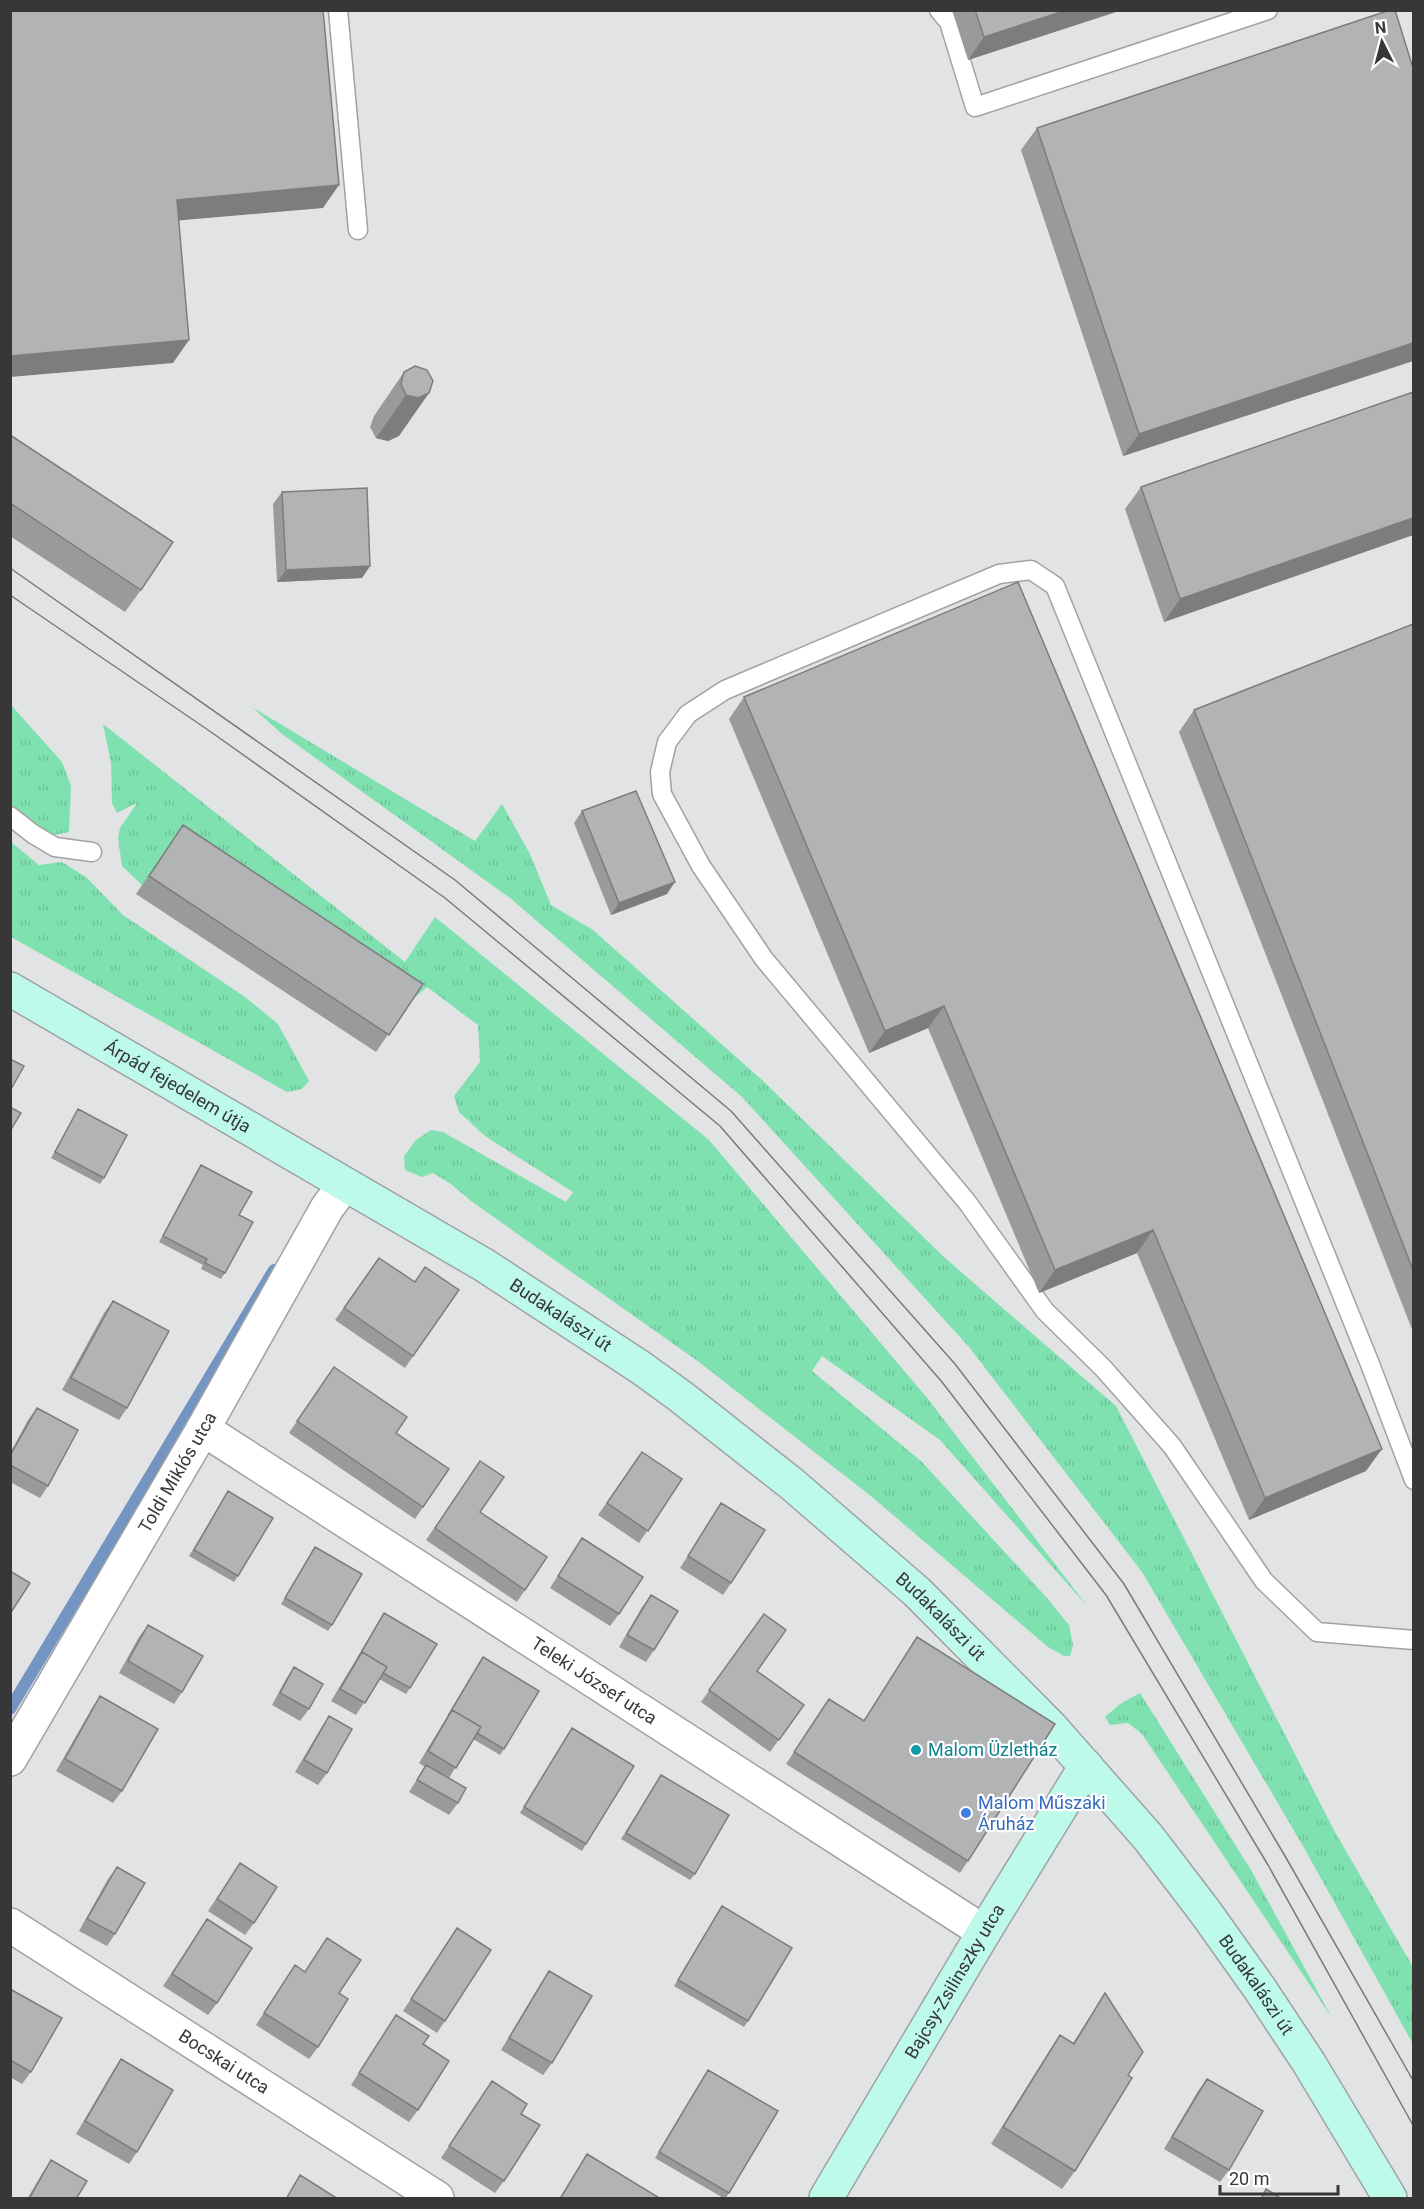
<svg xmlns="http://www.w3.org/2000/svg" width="1424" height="2209" font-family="Roboto,sans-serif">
	<defs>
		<pattern id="grass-tufts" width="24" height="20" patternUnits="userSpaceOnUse" patternTransform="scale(1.5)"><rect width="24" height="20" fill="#80e1b0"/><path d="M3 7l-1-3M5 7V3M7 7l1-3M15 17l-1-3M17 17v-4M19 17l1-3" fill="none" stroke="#6fc298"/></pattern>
	</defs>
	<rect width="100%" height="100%" fill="#e2e3e4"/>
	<path fill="url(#grass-tufts)" d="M11,705L62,762L71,786L69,832L50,836L11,808Z
		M252,707L475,841L502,804L530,854L551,905L593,930L762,1080L945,1258L1116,1406L1335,1832L1413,1967V2044L1303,1846L1142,1572L969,1347L742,1097L510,898L282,734Z
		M103,724L405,962L435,917L709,1140L928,1399L1088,1607L940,1440L822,1356L812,1371L921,1461L1047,1598L1069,1625L1073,1645L1070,1656H1064L1048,1647L872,1497L699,1362L471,1201L451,1184L433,1173L422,1177L405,1170L404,1156L416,1140L431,1130L443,1132L566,1202L573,1192L485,1136L459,1112L454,1096L480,1062L478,1025L427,987L410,1002L142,885L122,866L118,838L120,828L137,803L117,813L112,803L111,763Z
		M11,842L39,865L62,862L87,878L123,915L245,997L278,1024L309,1081L302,1089L287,1092L11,937Z
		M1140,1693L1251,1870L1332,2018L1142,1734L1128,1723L1110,1725L1105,1717L1120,1704Z"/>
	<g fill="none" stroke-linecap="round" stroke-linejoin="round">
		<path stroke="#7495c1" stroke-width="12" d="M10,1709L274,1270"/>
		<g stroke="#a1a2a3" stroke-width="21">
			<path id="lane" d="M338,10L358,230
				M939,10L949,22L975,107L1268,10
				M10,816L33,834L55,847L92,852
				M1414,1480L1370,1364L1055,586L1031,570L999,574L725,690L688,714L667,742L660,772L662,794L701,866L764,959L967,1202L1045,1311L1103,1368L1172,1446L1264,1581L1317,1632L1414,1640"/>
		</g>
		<g stroke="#a1a2a3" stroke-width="36">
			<g id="street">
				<path id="s1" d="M203,1429L984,1932"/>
				<path id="s2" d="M10,1759L203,1429L327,1208L344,1185"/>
				<path id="s3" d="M10,1925L437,2198"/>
			</g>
		</g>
		<g stroke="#a1a2a3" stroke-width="36">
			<g id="secondary">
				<path id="s4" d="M10,989L484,1265L640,1367L680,1396L792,1484L917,1592L1050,1726L1148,1837L1206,1913L1260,1989L1309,2063L1390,2198"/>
				<path id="s5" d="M826,2198L984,1932L1086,1766"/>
			</g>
		</g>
		<use href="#lane" stroke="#fff" stroke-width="18"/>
		<use href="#street" stroke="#fff" stroke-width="33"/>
		<use href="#secondary" stroke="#bdfaea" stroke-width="33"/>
		<path stroke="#7a7a7b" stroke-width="1.5" d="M10,568L455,880L731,1111L955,1364L1124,1584L1285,1856L1414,2082
			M10,595L211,732L445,898L720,1126L942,1382L1106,1595L1268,1865L1414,2127"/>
	</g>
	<path fill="#999a9b" d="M952,10H1122L968,60Z
		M1413,68V361L1123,456L1021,150L1037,128Z
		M415,366L399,436L388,441L376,438L370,427L374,416L404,372Z
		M1413,392V535L1164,622L1125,509L1141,487Z
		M10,435L141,590L125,612L10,536Z
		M282,492L370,566L362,578L277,582L273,504Z
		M1413,624V1332L1179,732L1194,710Z
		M744,697L1366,1471L1249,1520L1137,1253L1039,1293L928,1028L869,1053L729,719Z
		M582,811L667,894L611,915L574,823Z
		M183,825L423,984L376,1052L136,894Z
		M78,1109L104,1178L100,1184L51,1158Z
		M201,1165L225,1273L221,1279L201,1269L203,1265L159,1242L197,1171Z
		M379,1258L415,1282L459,1290L405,1368L335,1320Z
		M113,1301L127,1408L119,1420L62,1390L104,1313Z
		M334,1367L396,1433L449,1469L415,1519L289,1433Z
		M37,1408L48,1486L40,1498L10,1482V1453L28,1420Z
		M642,1452L682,1479L639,1543L598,1515Z
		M480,1461V1512L547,1557L517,1602L426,1540Z
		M228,1491L238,1576L234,1582L189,1556Z
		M721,1503L731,1583L723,1595L680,1568Z
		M582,1538L619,1614L610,1626L550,1588Z
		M315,1547L332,1625L328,1631L281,1604Z
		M651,1595L654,1650L646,1662L619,1647L642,1607Z
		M384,1613L410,1688L406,1694L379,1679L356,1715L331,1701Z
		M764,1614L757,1671L804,1705L770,1752L701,1702Z
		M148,1625L182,1692L174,1704L119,1673L139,1637Z
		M917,1637L968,1861L960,1873L786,1764L829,1699L864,1720Z
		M483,1657L504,1749L500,1755L473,1739L449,1778L458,1803L449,1815L409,1792L425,1767L419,1763Z
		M294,1667L309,1709L300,1721L272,1705L286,1679Z
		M100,1696L122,1791L113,1803L56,1771L92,1708Z
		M329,1716L327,1773L318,1785L295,1772L321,1728Z
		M572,1728L586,1844L582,1851L520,1813Z
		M661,1775L695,1874L690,1880L621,1839Z
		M240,1863L254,1923L245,1935L208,1911Z
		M117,1867L115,1934L107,1946L79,1931L108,1879Z
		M722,1906L748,2021L744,2027L674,1986Z
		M207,1919L217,2003L208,2015L163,1986Z
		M457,1928L445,2021L437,2033L403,2011Z
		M327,1938L339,1993L318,2047L309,2059L256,2025L295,1965L305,1972Z
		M549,1971L552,2063L543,2075L501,2050L541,1983Z
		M10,1989L31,2072L22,2084L10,2077Z
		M1105,1993L1128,2075L1075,2171L1062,2189L991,2144L1048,2053L1060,2035L1073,2043Z
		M396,2015L423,2044L418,2110L409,2122L351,2085Z
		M121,2059L137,2152L129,2164L76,2134L113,2071Z
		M708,2070L729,2193L725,2199L655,2158Z
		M1207,2079L1229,2170L1220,2182L1164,2149L1198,2091Z
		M492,2081L521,2114L504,2181L495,2193L441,2158Z
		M587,2154L661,2199H559Z
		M51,2160L76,2199H27L43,2172Z"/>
	<path fill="#7d7d7e" d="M1067,10H1122L968,60L984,37Z
		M339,185L323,208L161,222L177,200Z
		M189,340L173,363L10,377V356Z
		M1413,343V361L1123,456L1139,434Z
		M429,393L399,436L388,441L376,438L406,395Z
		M1413,518V535L1164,622L1180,599Z
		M370,566L362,578L277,582L286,570Z
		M675,882L667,894L611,915L619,903Z
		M944,1006L928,1028L869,1053L885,1031Z
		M1153,1230L1137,1253L1039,1293L1055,1270Z
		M1382,1449L1366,1471L1249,1520L1265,1498Z"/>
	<path fill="#b2b3b4" stroke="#7d7d7e" stroke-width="1.5" d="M10,10H323L339,185L177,200L189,340L10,356Z
		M975,10H1067L984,37Z
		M1390,10H1395L1413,68V343L1139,434L1037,128Z
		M415,366L427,370L433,381L429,393L418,398L406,395L401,384L404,372Z
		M1413,392V518L1180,599L1141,487Z
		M10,435L173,542L141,590L10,503Z
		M367,488L370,566L286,570L282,492Z
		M1018,582L1382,1449L1265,1498L1153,1230L1055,1270L944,1006L885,1031L744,697Z
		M1413,624V1270L1194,710Z
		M636,791L675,882L619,903L582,811Z
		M183,825L423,984L389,1035L149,876Z
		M10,1059L24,1066L10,1091Z
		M10,1107L21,1113L10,1131Z
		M78,1109L127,1135L104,1178L55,1152Z
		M201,1165L252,1192L239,1215L253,1222L225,1273L205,1263L207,1259L163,1236Z
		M379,1258L415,1282L425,1267L459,1290L413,1356L344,1308Z
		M113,1301L169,1331L127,1408L71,1378Z
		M334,1367L407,1417L396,1433L449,1469L423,1507L297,1421Z
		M37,1408L78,1430L48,1486L10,1465V1456Z
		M642,1452L682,1479L648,1531L607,1503Z
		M480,1461L504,1477L480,1512L547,1557L525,1590L435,1528Z
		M228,1491L273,1518L238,1576L194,1550Z
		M721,1503L765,1530L731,1583L688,1556Z
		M582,1538L643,1577L619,1614L558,1576Z
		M315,1547L362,1574L332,1625L285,1598Z
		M10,1571L30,1583L10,1614Z
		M651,1595L678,1611L654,1650L627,1635Z
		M384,1613L437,1644L410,1688L383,1673L387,1667L362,1652L358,1658Z
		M764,1614L786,1630L757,1671L804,1705L779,1740L709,1690Z
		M148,1625L203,1656L182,1692L128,1661Z
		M917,1637L1055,1724L968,1861L794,1752L829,1699L864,1721Z
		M362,1652L387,1667L365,1703L340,1689Z
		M483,1657L539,1691L504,1749L477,1733L481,1727L452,1710L448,1716Z
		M294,1667L323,1684L309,1709L280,1693Z
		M100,1696L158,1729L122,1791L65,1759Z
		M452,1710L481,1727L456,1768L428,1751Z
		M329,1716L352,1729L327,1773L304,1760Z
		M572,1728L634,1766L586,1844L524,1807Z
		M426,1765L466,1788L458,1803L417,1780Z
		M661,1775L729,1815L695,1874L626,1833Z
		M240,1863L277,1887L254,1923L217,1899Z
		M117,1867L145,1883L115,1934L87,1919Z
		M722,1906L792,1948L748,2021L678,1980Z
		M207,1919L252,1948L217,2003L172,1974Z
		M457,1928L491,1950L445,2021L411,1999Z
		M327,1938L361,1960L339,1993L348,1999L318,2047L264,2013L295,1965L305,1972Z
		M549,1971L592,1996L552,2063L509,2038Z
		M10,1989L62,2018L31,2072L10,2060Z
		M1105,1993L1143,2052L1128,2075L1132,2078L1075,2171L1003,2127L1060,2035L1074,2044Z
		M396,2015L429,2036L423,2044L449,2061L418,2110L359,2073Z
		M121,2059L173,2090L137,2152L85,2121Z
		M708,2070L778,2111L729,2193L659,2152Z
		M1207,2079L1263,2111L1229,2170L1172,2137Z
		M492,2081L527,2104L521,2114L540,2125L504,2181L449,2146Z
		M587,2154L661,2199H560Z
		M51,2160L87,2181L76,2199H29Z
		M300,2175L338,2199H286Z
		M1266,2189L1282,2199H1261Z"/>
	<circle fill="#0f9aa8" stroke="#fff" stroke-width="2" cx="916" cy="1750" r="6"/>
	<circle fill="#3f7fe0" stroke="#fff" stroke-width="2" cx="966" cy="1813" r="6"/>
	<g text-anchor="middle" stroke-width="4.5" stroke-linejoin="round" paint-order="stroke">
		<g font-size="18" fill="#373738" stroke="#fff">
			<text dy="6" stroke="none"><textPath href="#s4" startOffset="194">Árpád fejedelem útja</textPath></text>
			<text dy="6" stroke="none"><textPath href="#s4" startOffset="640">Budakalászi út</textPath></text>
			<text dy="6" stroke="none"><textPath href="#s2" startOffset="332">Toldi Miklós utca</textPath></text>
			<text dy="6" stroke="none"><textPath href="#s4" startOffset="1126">Budakalászi út</textPath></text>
			<text dy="6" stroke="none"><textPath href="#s1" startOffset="465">Teleki József utca</textPath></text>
			<text dy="6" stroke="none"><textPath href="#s5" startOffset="252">Bajcsy-Zsilinszky utca</textPath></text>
			<text dy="6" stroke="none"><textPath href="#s4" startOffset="1612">Budakalászi út</textPath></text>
			<text dy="6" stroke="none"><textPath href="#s3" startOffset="254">Bocskai utca</textPath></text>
		</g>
		<g font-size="18" fill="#0d838f" stroke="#fff" text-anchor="start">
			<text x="928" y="1756">Malom Üzletház</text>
		</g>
		<g font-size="18" fill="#366cbe" stroke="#fff" text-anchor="start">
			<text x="978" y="1809">Malom Műszaki<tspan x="978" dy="21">Áruház</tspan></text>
		</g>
	</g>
	<rect width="1424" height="2209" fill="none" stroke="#373738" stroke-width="24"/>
	<g transform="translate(1382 42) rotate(354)" stroke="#ffffff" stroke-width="4.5" paint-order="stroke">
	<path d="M0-4.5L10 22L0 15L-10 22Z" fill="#373738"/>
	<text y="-9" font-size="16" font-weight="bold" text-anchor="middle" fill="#373738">N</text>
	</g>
	<path d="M1220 2185v9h118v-9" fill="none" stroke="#373738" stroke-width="3"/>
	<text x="1229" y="2185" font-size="18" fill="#373738" stroke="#ffffff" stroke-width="4.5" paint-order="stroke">20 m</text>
</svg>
